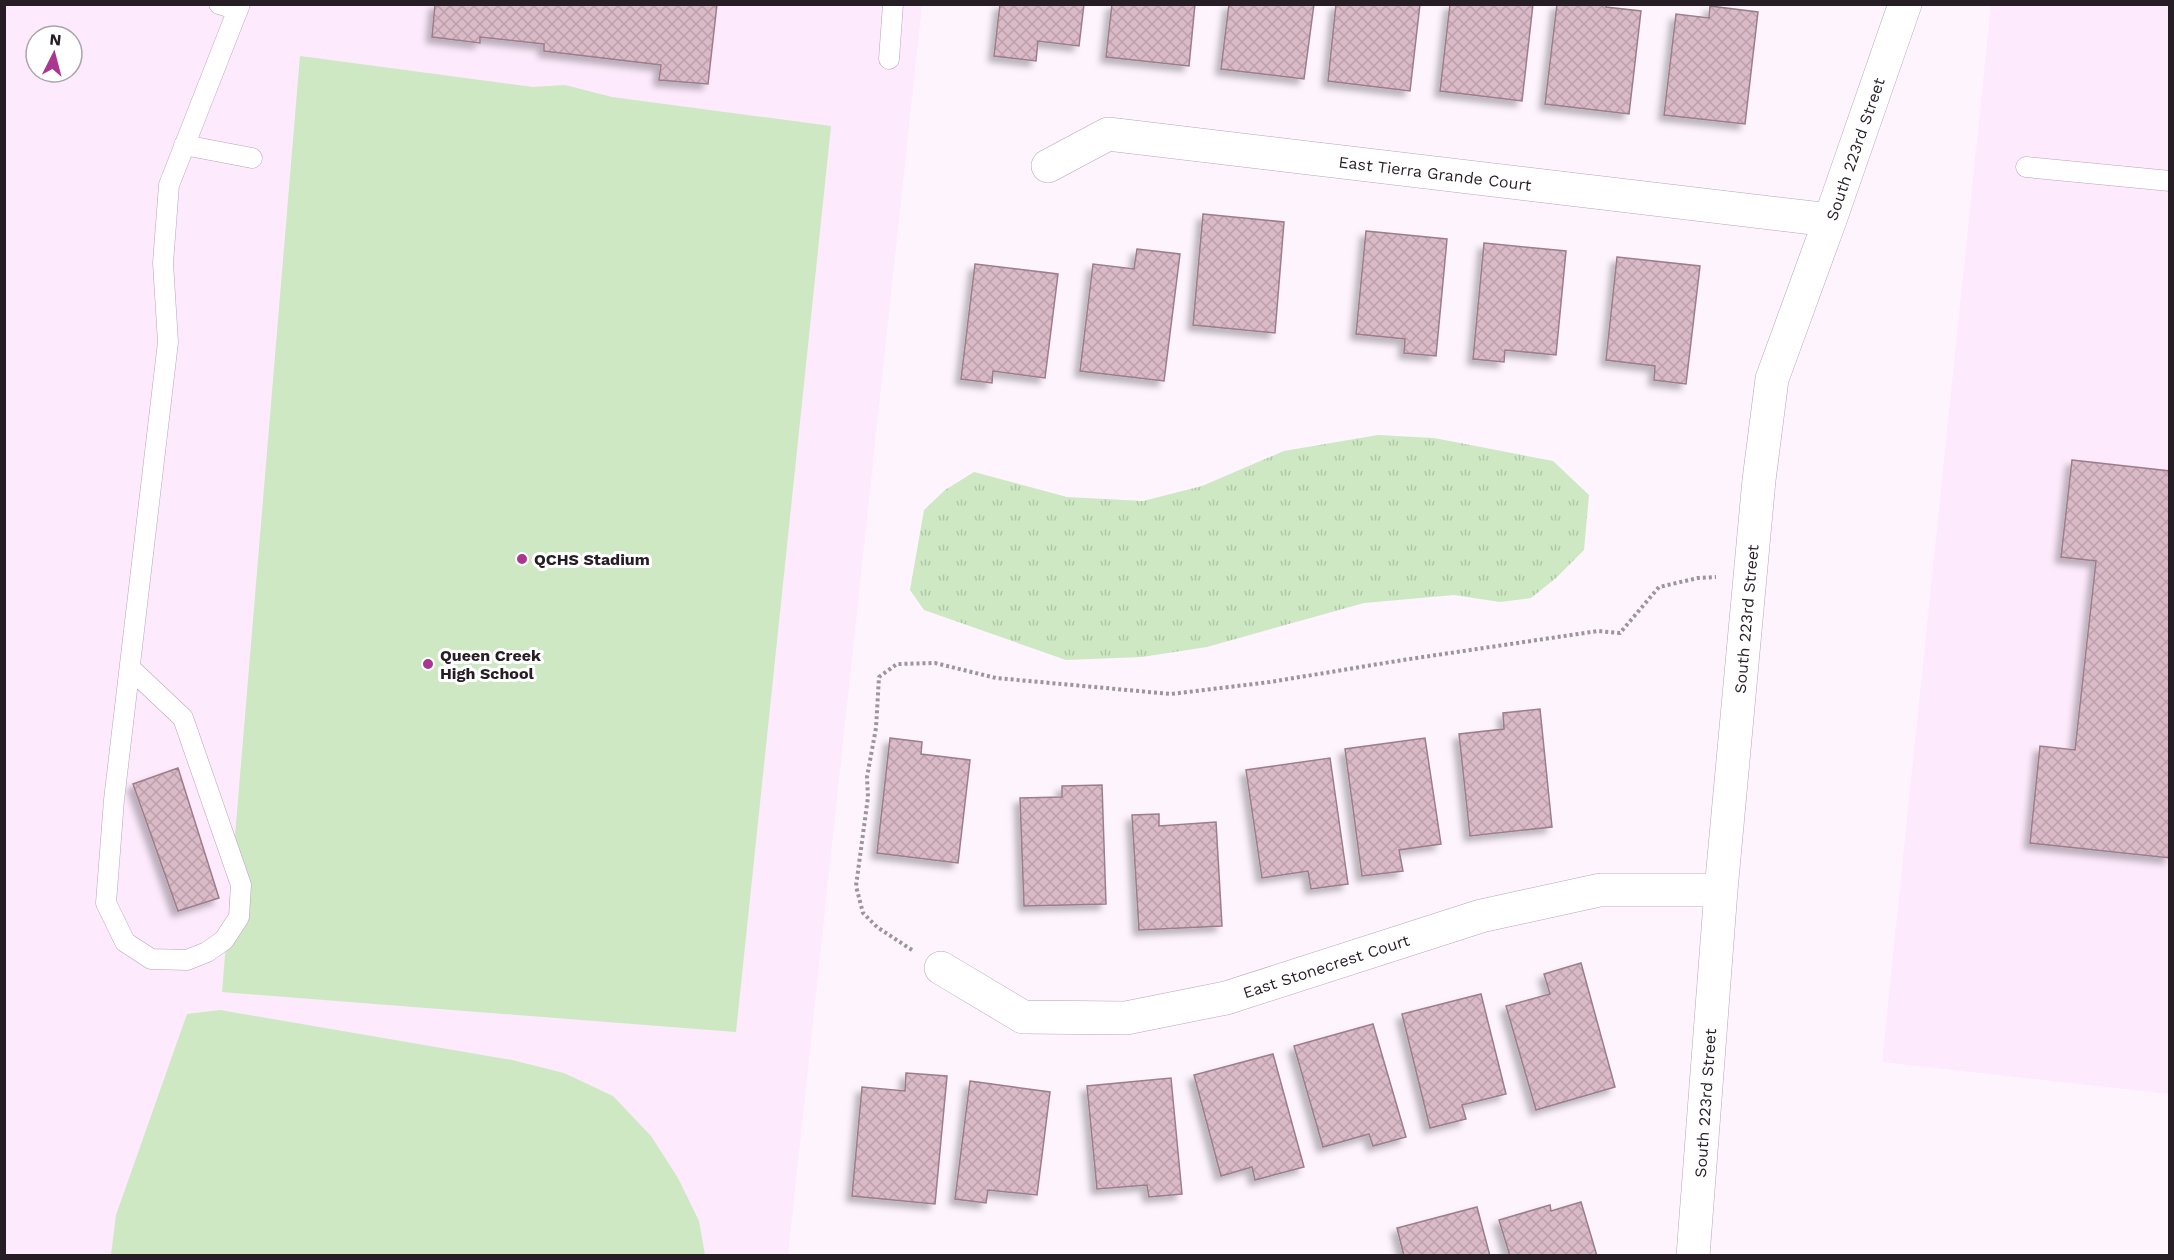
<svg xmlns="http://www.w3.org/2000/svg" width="2174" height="1260" font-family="'Work Sans',sans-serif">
	<defs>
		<pattern id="park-tufts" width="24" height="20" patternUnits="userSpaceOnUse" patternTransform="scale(1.5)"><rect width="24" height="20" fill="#cde8c3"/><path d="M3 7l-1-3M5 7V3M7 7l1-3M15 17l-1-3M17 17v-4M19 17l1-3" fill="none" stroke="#b0c7a7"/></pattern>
		<pattern id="building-cross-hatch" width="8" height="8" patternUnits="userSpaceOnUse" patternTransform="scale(1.5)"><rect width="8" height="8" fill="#dabac7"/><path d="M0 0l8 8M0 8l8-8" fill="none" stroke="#bb9fab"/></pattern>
		<filter id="shadow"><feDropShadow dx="-5.5" dy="5.5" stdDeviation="3" flood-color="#0004"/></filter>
	</defs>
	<rect width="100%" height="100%" fill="#fef4fe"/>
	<path fill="#fdeafc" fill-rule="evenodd" d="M5,5H922L788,1255L5,1256ZM36,36H72V72H36Z
		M1991,5H2169V1094L1882,1062Z"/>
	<path fill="url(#park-tufts)" d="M1378,435L1434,438L1553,461L1589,495L1584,550L1556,578L1531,598L1500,602L1454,595L1364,603L1207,647L1142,657L1066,660L924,610L910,590L924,510L945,490L974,472L1067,497L1143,501L1202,486L1284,451Z"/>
	<path fill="#cde8c3" d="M300,56L533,87L565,85L612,97L831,126L736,1032L222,992Z
		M220,1010L512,1060L564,1073L613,1096L651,1136L678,1178L699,1221L705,1255H111L116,1215L187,1014Z"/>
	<path fill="url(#building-cross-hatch)" stroke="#9c7e8a" stroke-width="1.5" filter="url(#shadow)" d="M435,4H717L708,84L659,80L661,65L544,51V44L480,37V43L432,37Z
		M1000,4H1084L1079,46L1038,41L1036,61L994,56Z
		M1112,4H1195L1189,66L1106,57Z
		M1229,4H1314L1304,79L1221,69Z
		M1336,4H1420L1410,91L1328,81Z
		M1450,4H1533L1522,101L1440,91Z
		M1557,4H1606V7L1641,11L1629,114L1545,104Z
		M1710,6L1758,12L1745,124L1664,115L1676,14L1709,18Z
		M1203,214L1284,222L1275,333L1193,325Z
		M1366,231L1447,239L1436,356L1404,353L1405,339L1356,334Z
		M1484,243L1566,251L1556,355L1505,350L1504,362L1473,359Z
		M1137,249L1180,254L1164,381L1080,371L1093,264L1134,269Z
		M1617,257L1700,266L1686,384L1654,380L1655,366L1606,360Z
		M975,264L1058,274L1045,378L993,371L992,383L961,379Z
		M2072,460L2170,471V858L2030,843L2040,746L2075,750L2096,561L2061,557Z
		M1540,709L1552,827L1470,836L1459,734L1504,729L1503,713Z
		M890,738L922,742L921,754L970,760L958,863L877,853Z
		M1425,738L1441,844L1399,850L1403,871L1362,876L1345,749Z
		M1330,758L1348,884L1311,889L1308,871L1262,878L1246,770Z
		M178,768L219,898L178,911L133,784Z
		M1102,785L1106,904L1024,906L1020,798L1062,797V786Z
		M1159,814V826L1216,822L1222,926L1139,930L1132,815Z
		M1581,963L1615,1087L1536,1110L1506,1006L1550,994L1544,974Z
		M1481,994L1506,1094L1462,1105L1466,1119L1430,1128L1402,1014Z
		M1373,1024L1406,1137L1373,1146L1369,1134L1323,1147L1294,1046Z
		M1273,1054L1304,1167L1255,1180L1252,1167L1221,1176L1194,1075Z
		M906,1073L947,1076L935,1204L852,1196L862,1087L905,1091Z
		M1171,1078L1182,1194L1149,1197L1147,1185L1097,1189L1087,1086Z
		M970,1081L1050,1092L1037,1195L988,1190L986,1203L955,1199Z
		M1581,1202L1597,1256H1510L1499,1220L1550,1205L1551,1211Z
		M1477,1207L1490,1256H1404L1397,1228Z"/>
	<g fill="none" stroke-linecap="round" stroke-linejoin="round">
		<g stroke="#baa3b9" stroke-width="21">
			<path id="lane" d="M219,4L238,10
				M889,59L893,4
				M184,145L252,158
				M2026,167L2170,181
				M130,668L183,718L241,885L239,917L224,940L207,952L187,960L151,959L125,942L106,903L114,800L168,342L163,263L169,185L240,4"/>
		</g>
		<g stroke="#baa3b9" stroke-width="34">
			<path id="street" d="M1048,166L1108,134L1830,220
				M941,968L1023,1017L1126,1018L1226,998L1481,916L1600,890H1721
				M1693,1256L1721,890L1759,480L1772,379L1830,220L1905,4"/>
		</g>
		<path stroke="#9d949d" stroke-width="4" stroke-dasharray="3 3" stroke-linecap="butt" d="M912,950L877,927L863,913L856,886L868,797L867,777L876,728L879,677L897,664L935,663L996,678L1171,694L1270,682L1403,660L1598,631L1620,633L1659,587L1698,578L1716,577"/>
		<use href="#lane" stroke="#fff" stroke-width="20"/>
		<use href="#street" stroke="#fff" stroke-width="33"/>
	</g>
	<g fill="#ab368f" stroke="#fff" stroke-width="2">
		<circle cx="522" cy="559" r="6"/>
		<circle cx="428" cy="664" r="6"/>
	</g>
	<g text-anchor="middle" stroke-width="6" stroke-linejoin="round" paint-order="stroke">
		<g font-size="16" fill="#261d25" stroke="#fff">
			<text transform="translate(1855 149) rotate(-71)" y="6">South 223rd Street</text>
			<text transform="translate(1435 173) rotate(7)" y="6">East Tierra Grande Court</text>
			<text transform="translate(1746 619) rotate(-85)" y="6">South 223rd Street</text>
			<text transform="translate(1326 966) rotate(-18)" y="6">East Stonecrest Court</text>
			<text transform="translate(1705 1103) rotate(-86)" y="6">South 223rd Street</text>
		</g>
		<g font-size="16" font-weight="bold" fill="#261d25" stroke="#fff" text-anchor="start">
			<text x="534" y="565">QCHS Stadium</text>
			<text x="440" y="661">Queen Creek<tspan x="440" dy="18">High School</tspan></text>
		</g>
	</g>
	<rect width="2174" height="1260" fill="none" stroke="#261d25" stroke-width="12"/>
	<g transform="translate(54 54) rotate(6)"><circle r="28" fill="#ffffff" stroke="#a8a5a8" stroke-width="1.5"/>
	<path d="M0-4.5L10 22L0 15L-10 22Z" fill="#ab368f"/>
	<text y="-9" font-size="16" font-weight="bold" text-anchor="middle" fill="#261d25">N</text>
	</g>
</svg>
